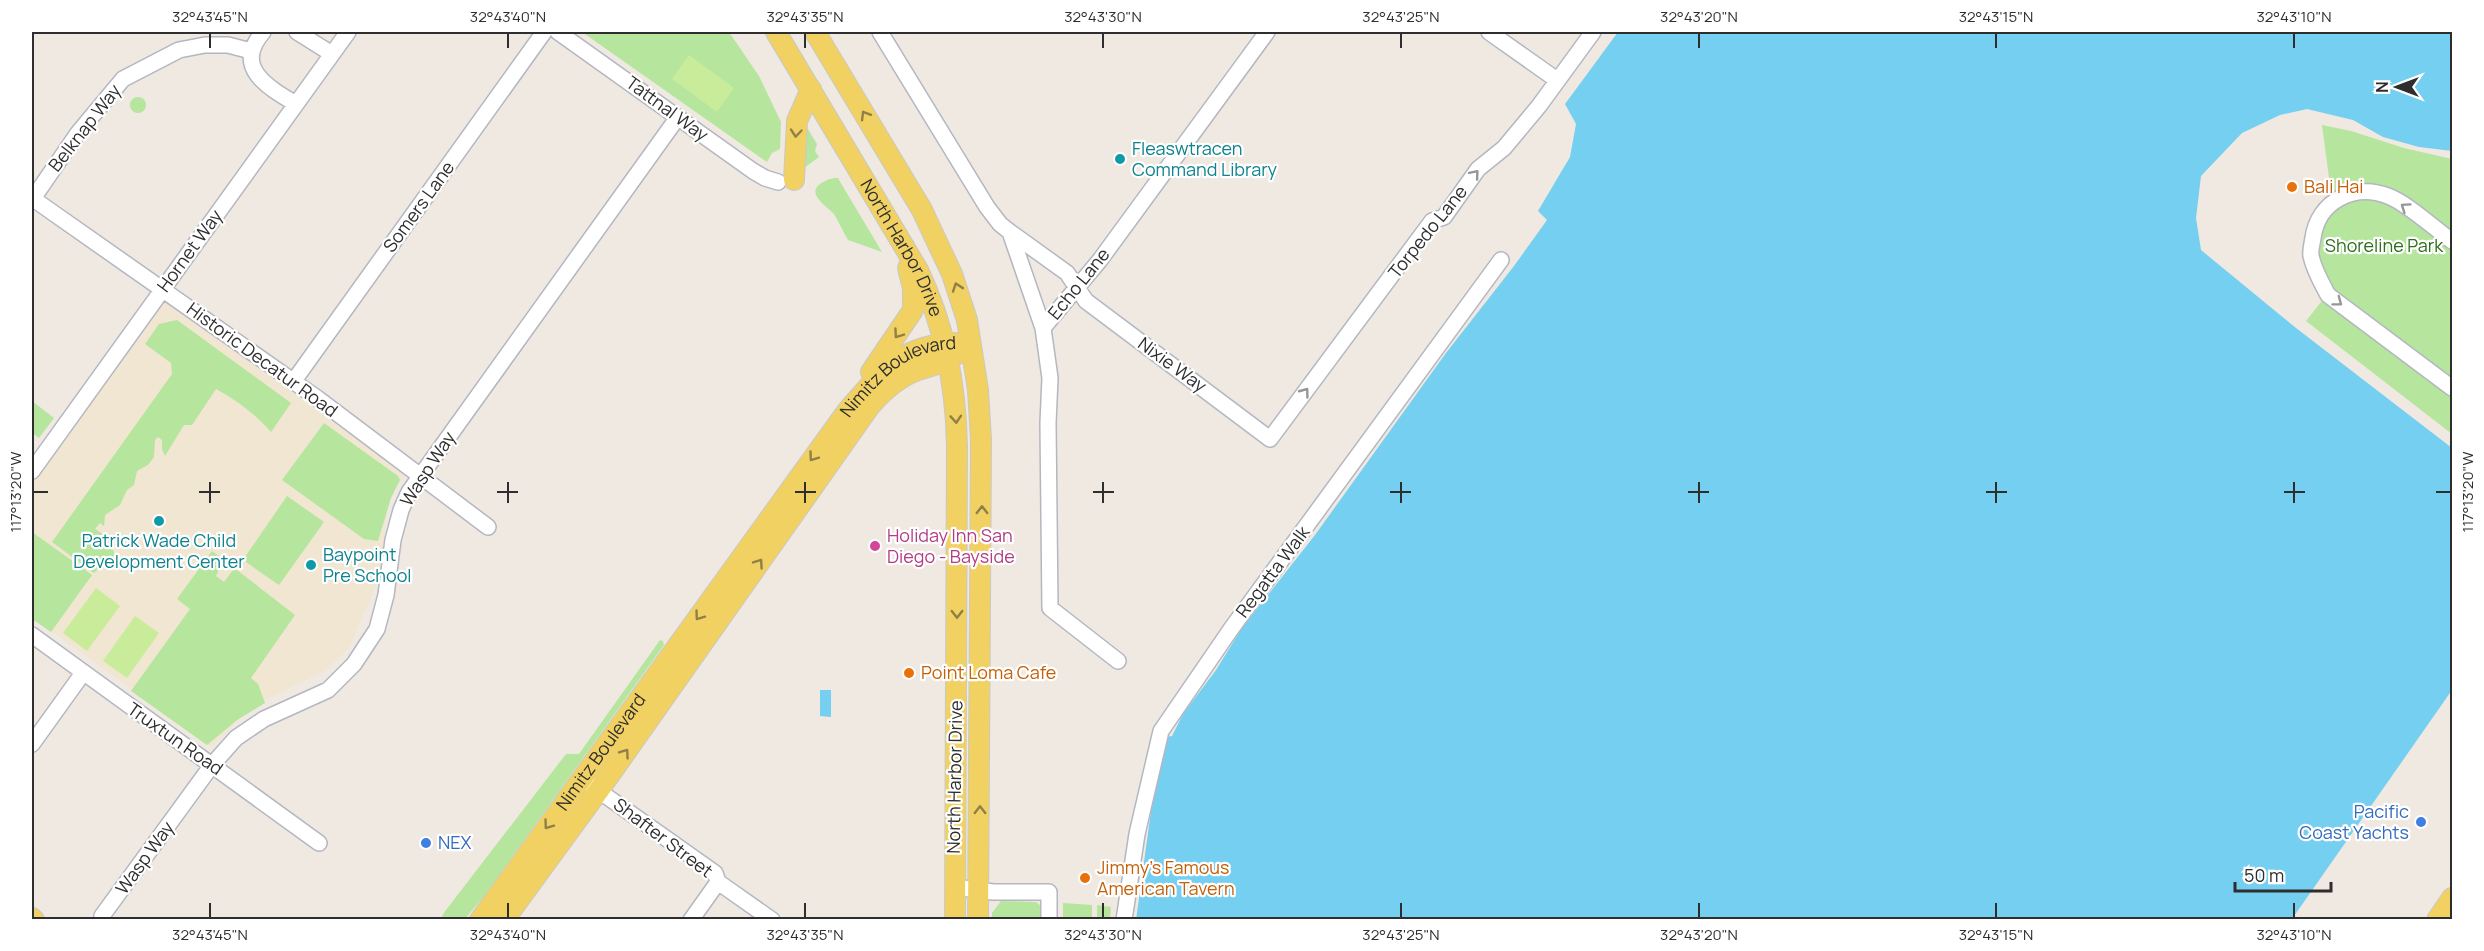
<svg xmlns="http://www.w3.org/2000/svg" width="2484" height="951" font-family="Manrope,sans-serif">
	<rect width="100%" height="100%" fill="#efe9e1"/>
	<path fill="#f0e6d1" d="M165,300L406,475L388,497L381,573L349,648L326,670L251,707L212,747L32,617V485Z"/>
	<path fill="#b6e59e" d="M582,32H729L759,76L781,122L780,149L772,153L767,162Z
		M130 105a8 8 0 1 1 16 0a8 8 0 1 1-16 0Z
		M2322,125L2351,131L2404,148L2452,159V434L2306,321L2325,297L2313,263L2331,193Z
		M806,126L817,144L815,151L819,157L804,168Z
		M838,178L839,180L882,252L848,240C843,232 839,222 834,214C828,207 806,194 820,184C826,180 831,178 838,178Z
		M177,320L291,403L271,432C255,414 238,401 216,389L192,425H184L165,456L162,449V440L158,437L155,440L154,457L148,465L137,471L134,485L127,490L120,505L105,515L104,526L100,523L95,529L109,538L110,545L115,554L107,569L105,566L102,565L94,573L52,542L172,374L171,363L145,344L159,324Z
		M32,401L54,418L39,438L32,433Z
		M324,423L398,476L400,480L391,498L378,541L364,539L282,480Z
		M287,496L324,522L279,585L243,560Z
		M32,532L92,575L51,632L32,619Z
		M212,551L224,560L216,576L224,582L233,570H237L295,615L251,678L258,684L265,703L237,720L207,745L131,691L190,609L177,599Z
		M660,640L663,641L664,645L484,896L465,919L453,917L444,919L442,916L446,910L566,754H579Z
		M1001,901L1036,902L1042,907L1043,919H992V913Z
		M1063,903L1092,905V919H1063Z
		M1097,905L1111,907L1110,919H1097Z"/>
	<path fill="#c9ec9a" d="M689,55L734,88L717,112L672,79Z
		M96,588L120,606L87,651L63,633Z
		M135,616L159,633L127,678L103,661Z"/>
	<path fill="#75cff0" d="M1618,32H2452V151L2419,147L2383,137L2353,120L2307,109L2280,115L2242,133L2201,176L2196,218L2201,250L2296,328L2452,448V690L2292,919L1136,920L1155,782L1166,737L1172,736L1183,714L1216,670L1242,628L1315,535L1446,353L1514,266L1547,220L1538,211L1570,157L1576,124L1565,104Z
		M820,690H831V717L820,716Z"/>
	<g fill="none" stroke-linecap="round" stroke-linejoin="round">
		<g stroke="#b4b7c1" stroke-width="18">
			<path id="minor" d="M263,32C233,67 267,87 296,104
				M297,32L332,54
				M558,32L753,171L765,178L778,182
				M880,32L987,207L1000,224L1010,232L1067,273L1086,301L1270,439L1432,221L1444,217L1478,169L1504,148L1539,106L1593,32
				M1489,32L1557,80
				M32,198L317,398L488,527
				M32,200L78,133L123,79L179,50L205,45H228L251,51
				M1010,232L1043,328
				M2452,241C2435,229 2407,203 2388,196C2354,183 2318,201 2313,238C2312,244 2310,251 2311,256C2314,270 2321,282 2328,295L2452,388
				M293,382L544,32
				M32,471L348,32
				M32,635L319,843
				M1118,661L1050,608L1048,423L1050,378L1043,328L1100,260L1267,32
				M32,744L83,673
				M582,779L715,873L718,882L772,920
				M955,887L993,892H1049V920
				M102,916L212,765L236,738L264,719L328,690L354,664L377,629L386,595L393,540L401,510L409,492L678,117
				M691,920L718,882
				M1124,920L1137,834L1161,731L1231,629L1501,260"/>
		</g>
		<g stroke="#c9c9c9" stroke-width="22">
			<g id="major">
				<path id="s1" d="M776,32L918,270C945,326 956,385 957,447L955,920"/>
				<path d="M815,32L922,210L952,274L967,320L978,390L981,440L978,920"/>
				<path d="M794,180L797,121L811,89"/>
				<path d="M871,372L913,310V288L908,268"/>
				<path d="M32,918L34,920"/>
				<path id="s2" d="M480,920L848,410C881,373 901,344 956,343"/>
				<path d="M504,920L599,790L870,406C883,391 899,377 918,370C932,365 945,364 957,354"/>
				<path d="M2437,920L2452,898"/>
			</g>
		</g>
		<use href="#minor" stroke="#fff" stroke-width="15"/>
		<use href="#major" stroke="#f2d163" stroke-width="20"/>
	</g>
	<defs><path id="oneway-chevron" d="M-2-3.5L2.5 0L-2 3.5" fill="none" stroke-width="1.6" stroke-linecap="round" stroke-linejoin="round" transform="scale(1.5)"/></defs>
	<g stroke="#908048">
		<use href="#oneway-chevron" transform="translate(865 115) rotate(-121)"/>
		<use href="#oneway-chevron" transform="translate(796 133) rotate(95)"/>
		<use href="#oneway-chevron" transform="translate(957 287) rotate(-109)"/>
		<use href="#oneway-chevron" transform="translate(898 334) rotate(125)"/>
		<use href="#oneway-chevron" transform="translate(956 419) rotate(86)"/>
		<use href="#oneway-chevron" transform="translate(813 457) rotate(126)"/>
		<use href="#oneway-chevron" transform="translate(982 510) rotate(-90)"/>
		<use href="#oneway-chevron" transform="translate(759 563) rotate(-55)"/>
		<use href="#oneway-chevron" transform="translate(957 614) rotate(90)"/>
		<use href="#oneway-chevron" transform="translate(699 616) rotate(126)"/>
		<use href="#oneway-chevron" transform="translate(625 753) rotate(-55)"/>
		<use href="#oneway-chevron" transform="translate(980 810) rotate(-90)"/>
		<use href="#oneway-chevron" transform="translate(548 825) rotate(126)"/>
	</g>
	<g stroke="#969696">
		<use href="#oneway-chevron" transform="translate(1475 174) rotate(-50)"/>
		<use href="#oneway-chevron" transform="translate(2405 207) rotate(-145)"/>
		<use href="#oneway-chevron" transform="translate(2338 302) rotate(37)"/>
		<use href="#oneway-chevron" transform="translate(1305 392) rotate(-53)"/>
	</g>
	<path fill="none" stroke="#2e2e2e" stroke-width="2" d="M210,33V48M508,33V48M805,33V48M1103,33V48M1401,33V48M1699,33V48M1996,33V48M2294,33V48M210,482V503M508,482V503M805,482V503M1103,482V503M1401,482V503M1699,482V503M1996,482V503M2294,482V503M33,492H48M199,492H220M497,492H518M795,492H816M1093,492H1114M1390,492H1411M1688,492H1709M1986,492H2007M2284,492H2305M2436,492H2451M210,903V918M508,903V918M805,903V918M1103,903V918M1401,903V918M1699,903V918M1996,903V918M2294,903V918"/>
	<g fill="#0f9aa8" stroke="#fff" stroke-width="2">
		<circle cx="1120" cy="159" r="6"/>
		<circle cx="159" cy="521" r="6"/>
		<circle cx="311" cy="565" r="6"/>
	</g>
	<g fill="#e8710a" stroke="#fff" stroke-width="2">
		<circle cx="2292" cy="187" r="6"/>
		<circle cx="909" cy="673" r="6"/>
		<circle cx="1085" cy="878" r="6"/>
	</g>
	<circle fill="#d1479c" stroke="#fff" stroke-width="2" cx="875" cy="546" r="6"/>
	<g fill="#3f7fe0" stroke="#fff" stroke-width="2">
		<circle cx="2421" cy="822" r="6"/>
		<circle cx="426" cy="843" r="6"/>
	</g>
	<g text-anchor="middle" stroke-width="4.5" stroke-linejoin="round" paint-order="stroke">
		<g font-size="18" fill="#2e2e2e" stroke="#fff">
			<text transform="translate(667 109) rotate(36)" y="6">Tattnal Way</text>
			<text transform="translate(85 128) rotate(-52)" y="6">Belknap Way</text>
			<text transform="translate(419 207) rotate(-54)" y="6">Somers Lane</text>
			<text transform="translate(1428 232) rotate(-51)" y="6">Torpedo Lane</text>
			<text dy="6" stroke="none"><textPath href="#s1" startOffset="250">North Harbor Drive</textPath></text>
			<text transform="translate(190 251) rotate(-54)" y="6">Hornet Way</text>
			<text transform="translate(1079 284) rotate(-51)" y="6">Echo Lane</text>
			<text transform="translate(262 360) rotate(36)" y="6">Historic Decatur Road</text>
			<text transform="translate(1172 365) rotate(36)" y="6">Nixie Way</text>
			<text dy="6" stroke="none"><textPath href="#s2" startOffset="692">Nimitz Boulevard</textPath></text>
			<text transform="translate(428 469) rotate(-57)" y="6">Wasp Way</text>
			<text transform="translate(1273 572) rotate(-53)" y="6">Regatta Walk</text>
			<text transform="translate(175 739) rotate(35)" y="6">Truxtun Road</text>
			<text dy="6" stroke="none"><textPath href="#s2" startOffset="207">Nimitz Boulevard</textPath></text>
			<text transform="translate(955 777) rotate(-89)" y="6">North Harbor Drive</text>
			<text transform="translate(663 838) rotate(37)" y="6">Shafter Street</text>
			<text transform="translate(145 858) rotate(-54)" y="6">Wasp Way</text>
		</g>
		<g font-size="18" fill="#0d838f" stroke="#fff" text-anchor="start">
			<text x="1132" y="155">Fleaswtracen<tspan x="1132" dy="21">Command Library</tspan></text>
			<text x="159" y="547" text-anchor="middle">Patrick Wade Child<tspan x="159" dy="21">Development Center</tspan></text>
			<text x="323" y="561">Baypoint<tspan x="323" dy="21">Pre School</tspan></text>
		</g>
		<g font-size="18" fill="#c56008" stroke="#fff" text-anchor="start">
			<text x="2304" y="193">Bali Hai</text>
			<text x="921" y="679">Point Loma Cafe</text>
			<text x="1097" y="874">Jimmy's Famous<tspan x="1097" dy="21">American Tavern</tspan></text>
		</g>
		<g font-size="18" fill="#2c6e1b" stroke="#fff">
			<text x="2384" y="252">Shoreline Park</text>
		</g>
		<g font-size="18" fill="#b23c85" stroke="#fff" text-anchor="start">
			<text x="887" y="542">Holiday Inn San<tspan x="887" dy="21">Diego - Bayside</tspan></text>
		</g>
		<g font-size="18" fill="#366cbe" stroke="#fff" text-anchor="end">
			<text x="2409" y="818">Pacific<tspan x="2409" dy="21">Coast Yachts</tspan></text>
			<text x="438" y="849" text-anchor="start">NEX</text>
		</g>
	</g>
	<rect width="2484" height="951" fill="none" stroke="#ffffff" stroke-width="66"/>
	<g transform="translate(2397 87) rotate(270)" stroke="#ffffff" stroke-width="4.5" paint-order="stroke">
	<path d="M0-4.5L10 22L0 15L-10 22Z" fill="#2e2e2e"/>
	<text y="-9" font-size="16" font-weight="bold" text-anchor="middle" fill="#2e2e2e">N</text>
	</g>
	<path d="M2235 882v9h96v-9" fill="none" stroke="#2e2e2e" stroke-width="3"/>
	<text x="2244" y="882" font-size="18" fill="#2e2e2e" stroke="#ffffff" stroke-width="4.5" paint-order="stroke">50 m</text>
	<rect x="33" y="33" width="2418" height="885" fill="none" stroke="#2e2e2e" stroke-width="2"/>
	<g font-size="15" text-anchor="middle" fill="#2e2e2e">
		<text x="210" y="22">32°43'45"N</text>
		<text x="508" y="22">32°43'40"N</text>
		<text x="805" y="22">32°43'35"N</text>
		<text x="1103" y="22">32°43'30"N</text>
		<text x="1401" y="22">32°43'25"N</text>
		<text x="1699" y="22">32°43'20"N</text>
		<text x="1996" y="22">32°43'15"N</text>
		<text x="2294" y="22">32°43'10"N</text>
		<text transform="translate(2468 492) rotate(-90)" y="5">117°13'20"W</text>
		<text transform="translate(16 492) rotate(-90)" y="5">117°13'20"W</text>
		<text x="210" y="940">32°43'45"N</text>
		<text x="508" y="940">32°43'40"N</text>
		<text x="805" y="940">32°43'35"N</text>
		<text x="1103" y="940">32°43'30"N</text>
		<text x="1401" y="940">32°43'25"N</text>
		<text x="1699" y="940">32°43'20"N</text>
		<text x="1996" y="940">32°43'15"N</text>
		<text x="2294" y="940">32°43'10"N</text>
	</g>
</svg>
